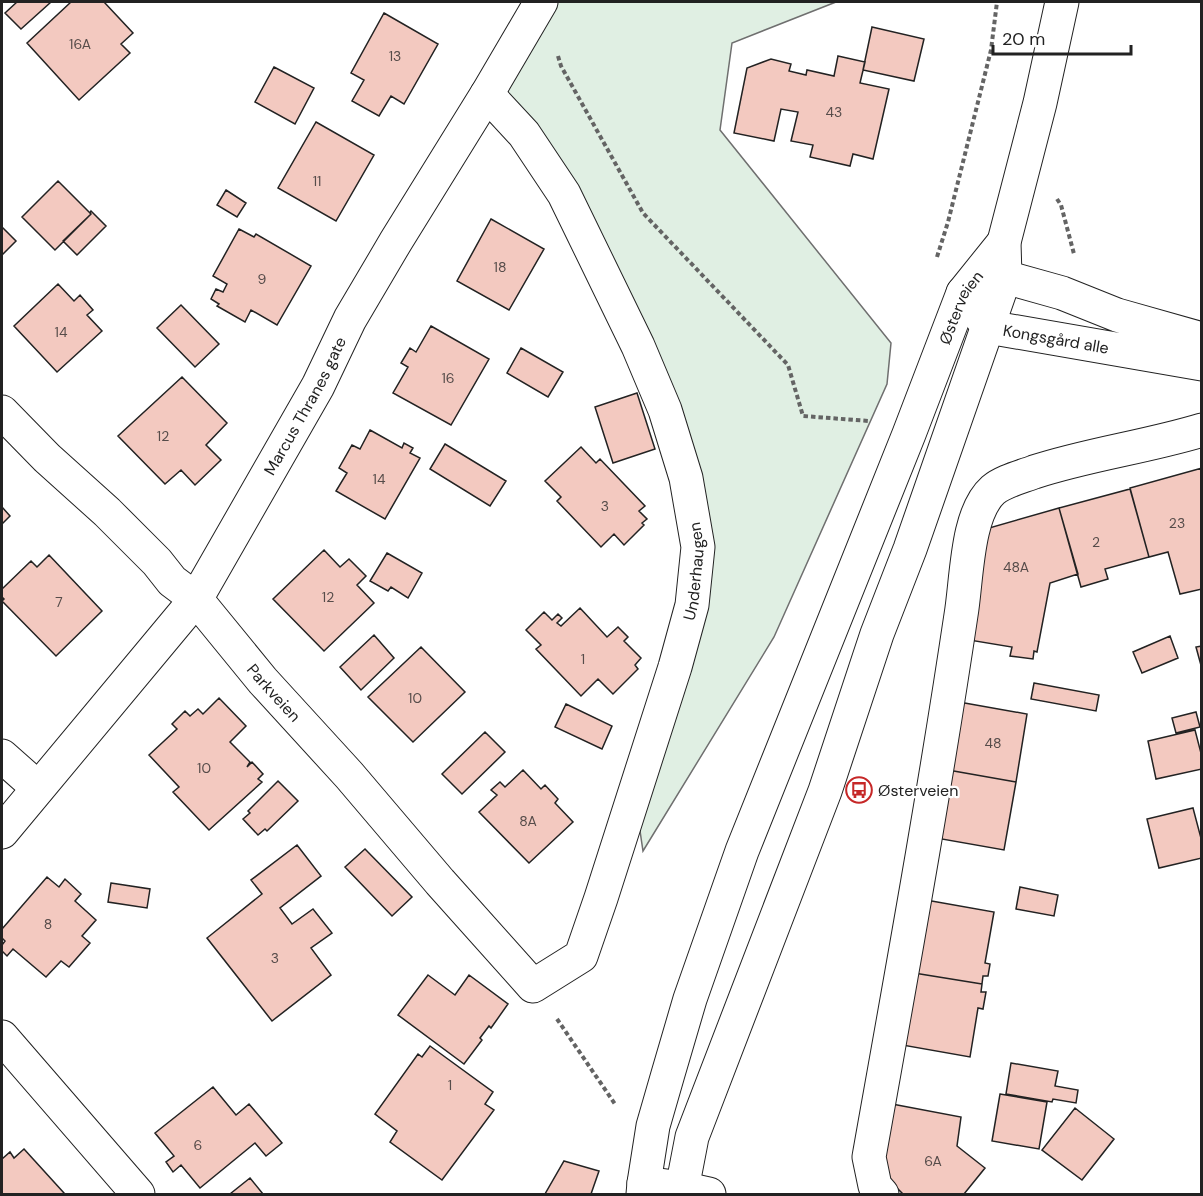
<svg xmlns="http://www.w3.org/2000/svg" width="1203" height="1196" font-family="'DM Sans',sans-serif">
	<rect width="100%" height="100%" fill="#fff"/>
	<path fill="#e0efe3" stroke="#6f6f6f" stroke-width="1.5" d="M543,2H836L732,43L720,130L891,343L887,384L774,637L643,851L639,824L698,547L638,346L487,94Z"/>
	<path fill="#f3c9c0" stroke="#222" stroke-width="1.5" d="M17,2H51L21,29L5,13Z
		M71,2H104L133,33L121,44L130,53L79,100L27,43Z
		M384,13L438,44L404,104L391,96L379,116L352,101L364,80L351,73Z
		M872,27L924,39L914,81L863,70Z
		M838,56L865,62L860,83L889,89L873,159L853,154L850,166L810,157L813,145L791,141L798,112L781,109L774,141L734,133L747,68L771,59L791,64L789,71L806,75L807,70L834,76Z
		M274,67L314,88L295,124L255,102Z
		M316,122L374,155L336,221L278,188Z
		M58,181L91,214L55,250L22,217Z
		M226,190L246,203L237,217L217,205Z
		M91,211L106,226L77,255L63,241L91,214L90,213Z
		M491,219L544,249L509,310L457,281Z
		M2,227L16,241L2,255Z
		M239,229L254,237L256,234L311,266L277,325L251,310L245,322L217,306L219,304L211,299L216,289L223,292L227,284L213,276Z
		M58,284L74,301L80,295L93,310L87,315L102,331L57,372L14,326Z
		M181,305L219,344L195,367L157,328Z
		M431,326L489,359L451,425L393,393L408,367L401,363L410,348L416,352Z
		M521,348L563,372L548,397L507,373Z
		M182,377L227,423L206,445L221,460L195,485L181,470L165,484L118,436Z
		M637,393L655,449L613,463L595,407Z
		M370,430L402,448L404,443L413,448L410,453L420,458L385,519L336,491L347,473L339,468L352,445L360,449Z
		M445,444L506,481L490,506L430,469Z
		M581,447L596,463L600,459L645,506L639,511L647,519L642,523L644,525L624,545L614,534L601,547L557,501L561,497L545,481Z
		M1202,468V589L1180,594L1168,552L1149,557L1130,488Z
		M1130,489L1149,557L1105,569L1108,579L1081,587L1059,508Z
		M2,507L10,516L2,524Z
		M1059,508L1078,574L1050,583L1037,652L1034,651L1033,659L1010,656L1012,647L969,640L989,528Z
		M324,550L340,567L349,559L366,576L357,585L374,603L324,651L273,599Z
		M387,553L422,573L408,598L391,587L388,591L370,581Z
		M49,555L102,611L56,656L2,601L4,599L2,597V589L31,561L37,567Z
		M580,608L607,637L618,627L628,637L624,641L641,658L635,665L638,669L613,694L598,679L581,696L536,649L541,645L526,630L544,612L552,620L558,614L562,618L557,623L561,626Z
		M374,635L394,658L361,690L340,667Z
		M1170,636L1178,658L1142,673L1133,652Z
		M1202,646V669L1196,647Z
		M421,647L465,692L413,742L368,697Z
		M1034,683L1099,695L1096,711L1031,699Z
		M219,698L246,726L230,742L250,762L247,767L252,762L263,774L258,779L262,782L209,830L173,792L179,787L149,755L177,729L172,724L185,711L190,716L198,709L203,714Z
		M959,702L1027,714L1016,782L948,770Z
		M566,704L612,726L602,749L555,727Z
		M1196,712L1200,727L1176,733L1172,718Z
		M1195,730L1202,757V769L1156,779L1148,741Z
		M485,732L505,752L462,794L442,774Z
		M523,770L541,789L545,785L558,799L555,803L573,822L529,863L479,812L497,795L491,790L500,782L505,787Z
		M948,770L1016,782L1004,850L936,838Z
		M278,781L298,801L267,831L265,829L258,835L243,819L250,813L248,811Z
		M1193,808L1202,842V858L1159,868L1147,819Z
		M297,845L321,876L280,908L292,924L313,909L332,933L311,948L331,975L272,1021L207,938L262,894L251,880Z
		M365,849L412,897L392,916L345,867Z
		M47,877L59,887L65,879L81,894L75,901L96,920L82,936L90,943L69,967L61,961L46,977L13,949L7,956L2,951V945L5,941L2,938V929Z
		M111,883L150,889L147,908L108,902Z
		M1020,887L1058,895L1054,916L1016,909Z
		M926,900L994,912L985,963L990,964L988,976H983L982,984L914,973Z
		M914,973L982,984L981,992H986L983,1009L978,1008L970,1057L902,1045Z
		M428,975L455,995L469,975L508,1004L491,1028L489,1026L480,1038L482,1040L464,1064L398,1015Z
		M430,1046L493,1092L485,1104L494,1110L442,1180L390,1142L397,1131L375,1114L418,1054L422,1057Z
		M1011,1063L1058,1071L1055,1086L1078,1090L1076,1103L1053,1099L1052,1102L1006,1094Z
		M213,1087L236,1115L249,1104L282,1143L266,1156L255,1143L200,1188L181,1165L173,1172L166,1162L174,1156L155,1133Z
		M1000,1094L1047,1102L1039,1149L992,1141Z
		M892,1104L961,1117L957,1146L985,1168L964,1194H903L893,1184L884,1166Z
		M1075,1108L1114,1139L1082,1180L1042,1150Z
		M24,1149L64,1193L63,1194H2V1159L10,1152L14,1158Z
		M564,1161L599,1171L591,1194H545Z
		M250,1178L263,1194H230Z"/>
	<g fill="none" stroke-linecap="round" stroke-linejoin="round">
		<g stroke="#222" stroke-width="35">
			<g id="minor">
				<path id="s1" d="M1202,339L1117,315L1062,293L1005,277L963,293L988,327L1202,364"/>
				<path id="s2" d="M2,412L47,458L107,512L157,562L172,581L196,599L263,681L349,775L440,882L533,986L581,956L601,898L675,667L692,605L698,547L686,478L665,410L638,346L564,194L524,134L487,94"/>
				<path d="M2,756L38,788"/>
				<path id="s3" d="M2,832L196,599L318,386L350,319L396,241L487,94L541,2"/>
				<path d="M2,1037L138,1194"/>
				<path d="M644,1183L682,1188L709,1194"/>
				<path d="M882,1194L875,1186L869,1157C901,977 934,796 961,615C967,580 966,514 993,490C1004,481 1021,477 1034,472C1089,454 1146,447 1202,430"/>
			</g>
		</g>
		<g stroke="#222" stroke-width="35">
			<g id="major">
				<path id="s4" d="M643,1194L644,1183L653,1126L668,1074L690,999L742,851L909,434L963,293L1004,242"/>
				<path d="M681,1194L692,1137L825,791L877,634L910,549L1005,277L1004,242L1040,103L1062,2"/>
			</g>
		</g>
		<path stroke="#646464" stroke-width="4" stroke-dasharray="4.5 3" stroke-linecap="butt" d="M558,56L561,66L643,213L788,365L803,416L869,421
			M1057,199L1061,205L1074,254
			M937,257L948,222L991,50L997,2
			M557,1019L615,1104"/>
		<use href="#minor" stroke="#fff" stroke-width="33"/>
		<use href="#major" stroke="#fff" stroke-width="33"/>
	</g>
	<defs>
		<g id="bus-ring" transform="scale(1.35)"><circle r="9.5" fill="#fff" stroke="#c62828" stroke-width="1.5"/><path d="M-5-6H5V4H4V6H2V4H-2V6H-4V4H-5ZM-3.5-4V0h7V-4ZM-3.5 1.2v1.5H-2V1.2ZM2 1.2v1.5H3.5V1.2Z" fill="#c62828"/></g>
	</defs>
	<g fill-rule="evenodd">
		<use href="#bus-ring" x="859" y="790"/>
	</g>
	<g text-anchor="middle" stroke-width="4.5" stroke-linejoin="round" paint-order="stroke">
		<g font-size="14" fill="#564c4a">
			<text x="80" y="49">16A</text>
			<text x="395" y="61">13</text>
			<text x="834" y="117">43</text>
			<text x="317" y="186">11</text>
			<text x="500" y="272">18</text>
			<text x="262" y="284">9</text>
			<text x="61" y="337">14</text>
			<text x="448" y="383">16</text>
			<text x="163" y="441">12</text>
			<text x="379" y="484">14</text>
			<text x="605" y="511">3</text>
			<text x="1177" y="528">23</text>
			<text x="1096" y="547">2</text>
			<text x="1016" y="572">48A</text>
			<text x="328" y="602">12</text>
			<text x="59" y="607">7</text>
			<text x="583" y="664">1</text>
			<text x="415" y="703">10</text>
			<text x="993" y="748">48</text>
			<text x="204" y="773">10</text>
			<text x="528" y="826">8A</text>
			<text x="48" y="929">8</text>
			<text x="275" y="963">3</text>
			<text x="450" y="1090">1</text>
			<text x="198" y="1150">6</text>
			<text x="933" y="1166">6A</text>
		</g>
		<g font-size="16" fill="#222" stroke="#fff">
			<text dy="6" stroke="none"><textPath href="#s4" startOffset="944">Østerveien</textPath></text>
			<text dy="6" stroke="none"><textPath href="#s1" startOffset="363">Kongsgård alle</textPath></text>
			<text dy="6" stroke="none"><textPath href="#s3" startOffset="525">Marcus Thranes gate</textPath></text>
			<text dy="6" stroke="none"><textPath href="#s2" startOffset="1242">Underhaugen</textPath></text>
			<text dy="6" stroke="none"><textPath href="#s2" startOffset="392">Parkveien</textPath></text>
		</g>
		<g font-size="16" fill="#222" stroke="#fff" text-anchor="start">
			<text x="878" y="796">Østerveien</text>
		</g>
	</g>
	<rect width="1203" height="1196" fill="none" stroke="#222222" stroke-width="6"/>
	<path d="M993 45v9h138v-9" fill="none" stroke="#222222" stroke-width="3"/>
	<text x="1002" y="45" font-size="18" fill="#222222" stroke="#ffffff" stroke-width="4.5" paint-order="stroke">20 m</text>
</svg>
